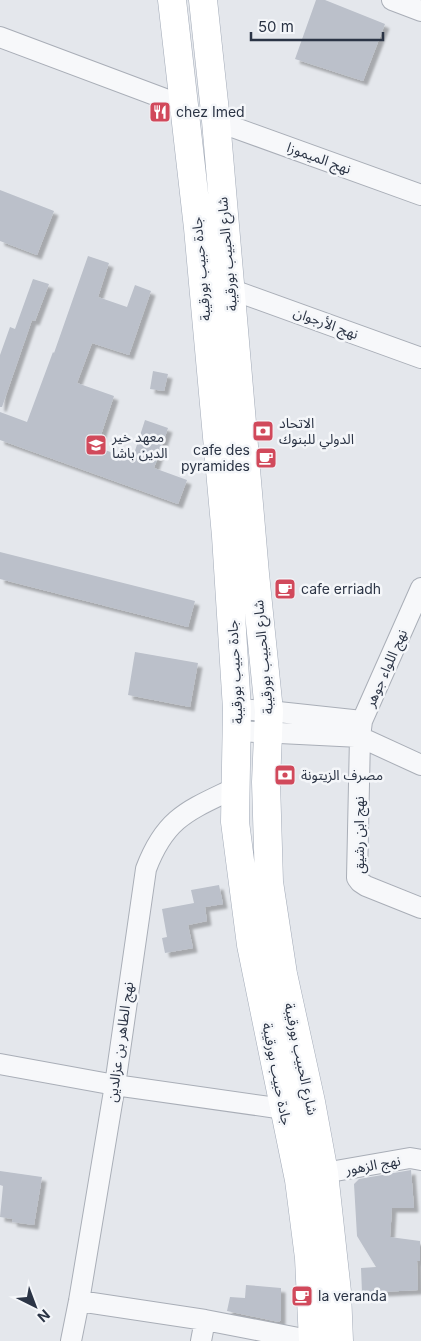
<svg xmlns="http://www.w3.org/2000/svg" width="421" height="1341" font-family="Inter,'Noto Sans Arabic',sans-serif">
	<defs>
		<filter id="shadow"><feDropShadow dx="4.5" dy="4.5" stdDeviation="1" flood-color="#0004"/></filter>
	</defs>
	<rect width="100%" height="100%" fill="#e4e7ec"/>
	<path fill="#bbc0ca" filter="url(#shadow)" d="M316,0H325L385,24L363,81L295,59Z
		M0,190L54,211L37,255L0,241Z
		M88,256L109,263L98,297L127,307L135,285L151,291L129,355L92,343L77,383L114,396L97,447L132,460L145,420L168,428L154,468L187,480L178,504L0,440V412L27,422L53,352L54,353Z
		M33,279L49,284L35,321L32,320L2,407H0V355L10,327L15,329Z
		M153,371L168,374L164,391L150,389Z
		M0,552L195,601L188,627L0,579Z
		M135,652L198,663L190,707L128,695Z
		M219,885L223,904L205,907L207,921L188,925L193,948L165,953L162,938L167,937L162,909L194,903L191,890Z
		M411,1170L414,1208H392L390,1237L420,1241V1261H417L418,1290L362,1293L361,1268L376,1267L357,1236L354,1184L359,1179Z
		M0,1171L42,1177L34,1225L12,1222L13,1219L0,1217L3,1186L0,1185Z
		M246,1285L281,1288V1320L279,1322L227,1311L230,1297L245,1298Z"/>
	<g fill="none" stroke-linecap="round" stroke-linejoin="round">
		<g stroke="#a9aeb7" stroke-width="22">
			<path id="minor" d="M392,0L421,11
				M0,37L184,106
				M216,121L421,195
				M230,289L421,358
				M421,588L362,721L360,737L357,878L360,882L366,886L421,908
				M237,709L269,711L362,721
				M237,731L360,737L421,765
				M0,1064L115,1085L284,1109
				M324,1173L410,1158L421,1160
				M79,1301L205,1320L314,1341
				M71,1341L79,1301L115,1085L146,869C166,816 190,810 237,787
				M201,1341L205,1320"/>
		</g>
		<g stroke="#a3abb8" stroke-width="29">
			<path id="primary" d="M172,0L198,228L226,536L237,709L235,822L251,945L299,1180L309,1258L313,1341
				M203,0L216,121L255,574L269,711L266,782L269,882L283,974L311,1102L324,1173L337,1292L339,1341"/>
		</g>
		<use href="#minor" stroke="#f7f8fa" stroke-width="20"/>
		<use href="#primary" stroke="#fff" stroke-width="28"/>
	</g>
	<defs>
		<g id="restaurant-square" transform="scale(1.125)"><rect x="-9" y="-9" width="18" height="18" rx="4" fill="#d1495b" stroke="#f4f6f9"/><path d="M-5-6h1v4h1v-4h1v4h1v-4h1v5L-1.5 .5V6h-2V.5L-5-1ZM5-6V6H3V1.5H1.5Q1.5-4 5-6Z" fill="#fff"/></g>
		<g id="bank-square" transform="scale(1.125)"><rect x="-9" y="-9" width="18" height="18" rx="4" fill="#d1495b" stroke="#f4f6f9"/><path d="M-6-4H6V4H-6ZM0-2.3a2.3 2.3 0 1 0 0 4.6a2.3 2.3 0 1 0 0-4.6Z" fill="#fff"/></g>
		<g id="university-square" transform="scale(1.125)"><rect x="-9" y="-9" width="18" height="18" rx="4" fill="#d1495b" stroke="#f4f6f9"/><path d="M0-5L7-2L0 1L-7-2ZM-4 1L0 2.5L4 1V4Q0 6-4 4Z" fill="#fff"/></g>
		<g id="cafe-square" transform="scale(1.125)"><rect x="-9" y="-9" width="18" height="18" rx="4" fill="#d1495b" stroke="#f4f6f9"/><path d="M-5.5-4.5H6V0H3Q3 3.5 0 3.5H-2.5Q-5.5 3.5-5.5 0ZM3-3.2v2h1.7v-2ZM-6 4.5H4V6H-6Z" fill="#fff"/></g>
	</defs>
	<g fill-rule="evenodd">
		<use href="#restaurant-square" x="160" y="112"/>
		<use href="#bank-square" x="263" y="431"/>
		<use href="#university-square" x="96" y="445"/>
		<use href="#cafe-square" x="266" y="458"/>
		<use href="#cafe-square" x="285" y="589"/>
		<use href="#bank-square" x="285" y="775"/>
		<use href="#cafe-square" x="302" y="1296"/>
	</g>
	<g text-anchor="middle" stroke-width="5" stroke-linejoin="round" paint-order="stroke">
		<g font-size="14" fill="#2b3445" stroke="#f4f6f9" text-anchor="start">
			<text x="176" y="117">chez Imed</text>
			<text x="279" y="428">الاتحاد<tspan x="279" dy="16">الدولي للبنوك</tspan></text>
			<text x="112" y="442">معهد خير<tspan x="112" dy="16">الدين باشا</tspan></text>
			<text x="250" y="455" text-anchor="end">cafe des<tspan x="250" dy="16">pyramides</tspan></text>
			<text x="301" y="594">cafe erriadh</text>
			<text x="301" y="780">مصرف الزيتونة</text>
			<text x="318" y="1301">la veranda</text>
		</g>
		<g font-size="14" fill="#2b3445" stroke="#f4f6f9">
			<text transform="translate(319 158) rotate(20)" y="5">نهج الميموزا</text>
			<text transform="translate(227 254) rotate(-95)" y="5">شارع الحبيب بورقيبة</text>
			<text transform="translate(201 269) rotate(-95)" y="5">جادة حبيب بورقيبة</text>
			<text transform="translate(326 323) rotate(20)" y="5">نهج الأرجوان</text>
			<text transform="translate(263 657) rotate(-95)" y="5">شارع الحبيب بورقيبة</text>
			<text transform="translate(386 668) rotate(-66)" y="5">نهج اللواء جوهر</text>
			<text transform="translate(235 672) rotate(-93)" y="5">جادة حبيب بورقيبة</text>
			<text transform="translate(359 835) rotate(-90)" y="5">نهج ابن رشيق</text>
			<text transform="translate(120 1042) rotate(-82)" y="5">نهج الطاهر بن عزالدين</text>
			<text transform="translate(301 1059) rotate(78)" y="5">شارع الحبيب بورقيبة</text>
			<text transform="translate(277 1074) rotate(79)" y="5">جادة حبيب بورقيبة</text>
			<text transform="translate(373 1165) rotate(-10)" y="5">نهج الزهور</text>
		</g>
	</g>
	<g transform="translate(35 1306) rotate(138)" stroke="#f4f6f9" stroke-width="4" paint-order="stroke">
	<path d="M0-4L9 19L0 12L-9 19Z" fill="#2b3445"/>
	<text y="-8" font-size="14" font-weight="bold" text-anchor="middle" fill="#2b3445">N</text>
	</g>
	<path d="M251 32v8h132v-8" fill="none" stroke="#2b3445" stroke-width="2.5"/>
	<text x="258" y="32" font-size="15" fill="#2b3445" stroke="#f4f6f9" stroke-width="4" paint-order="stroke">50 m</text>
</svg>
